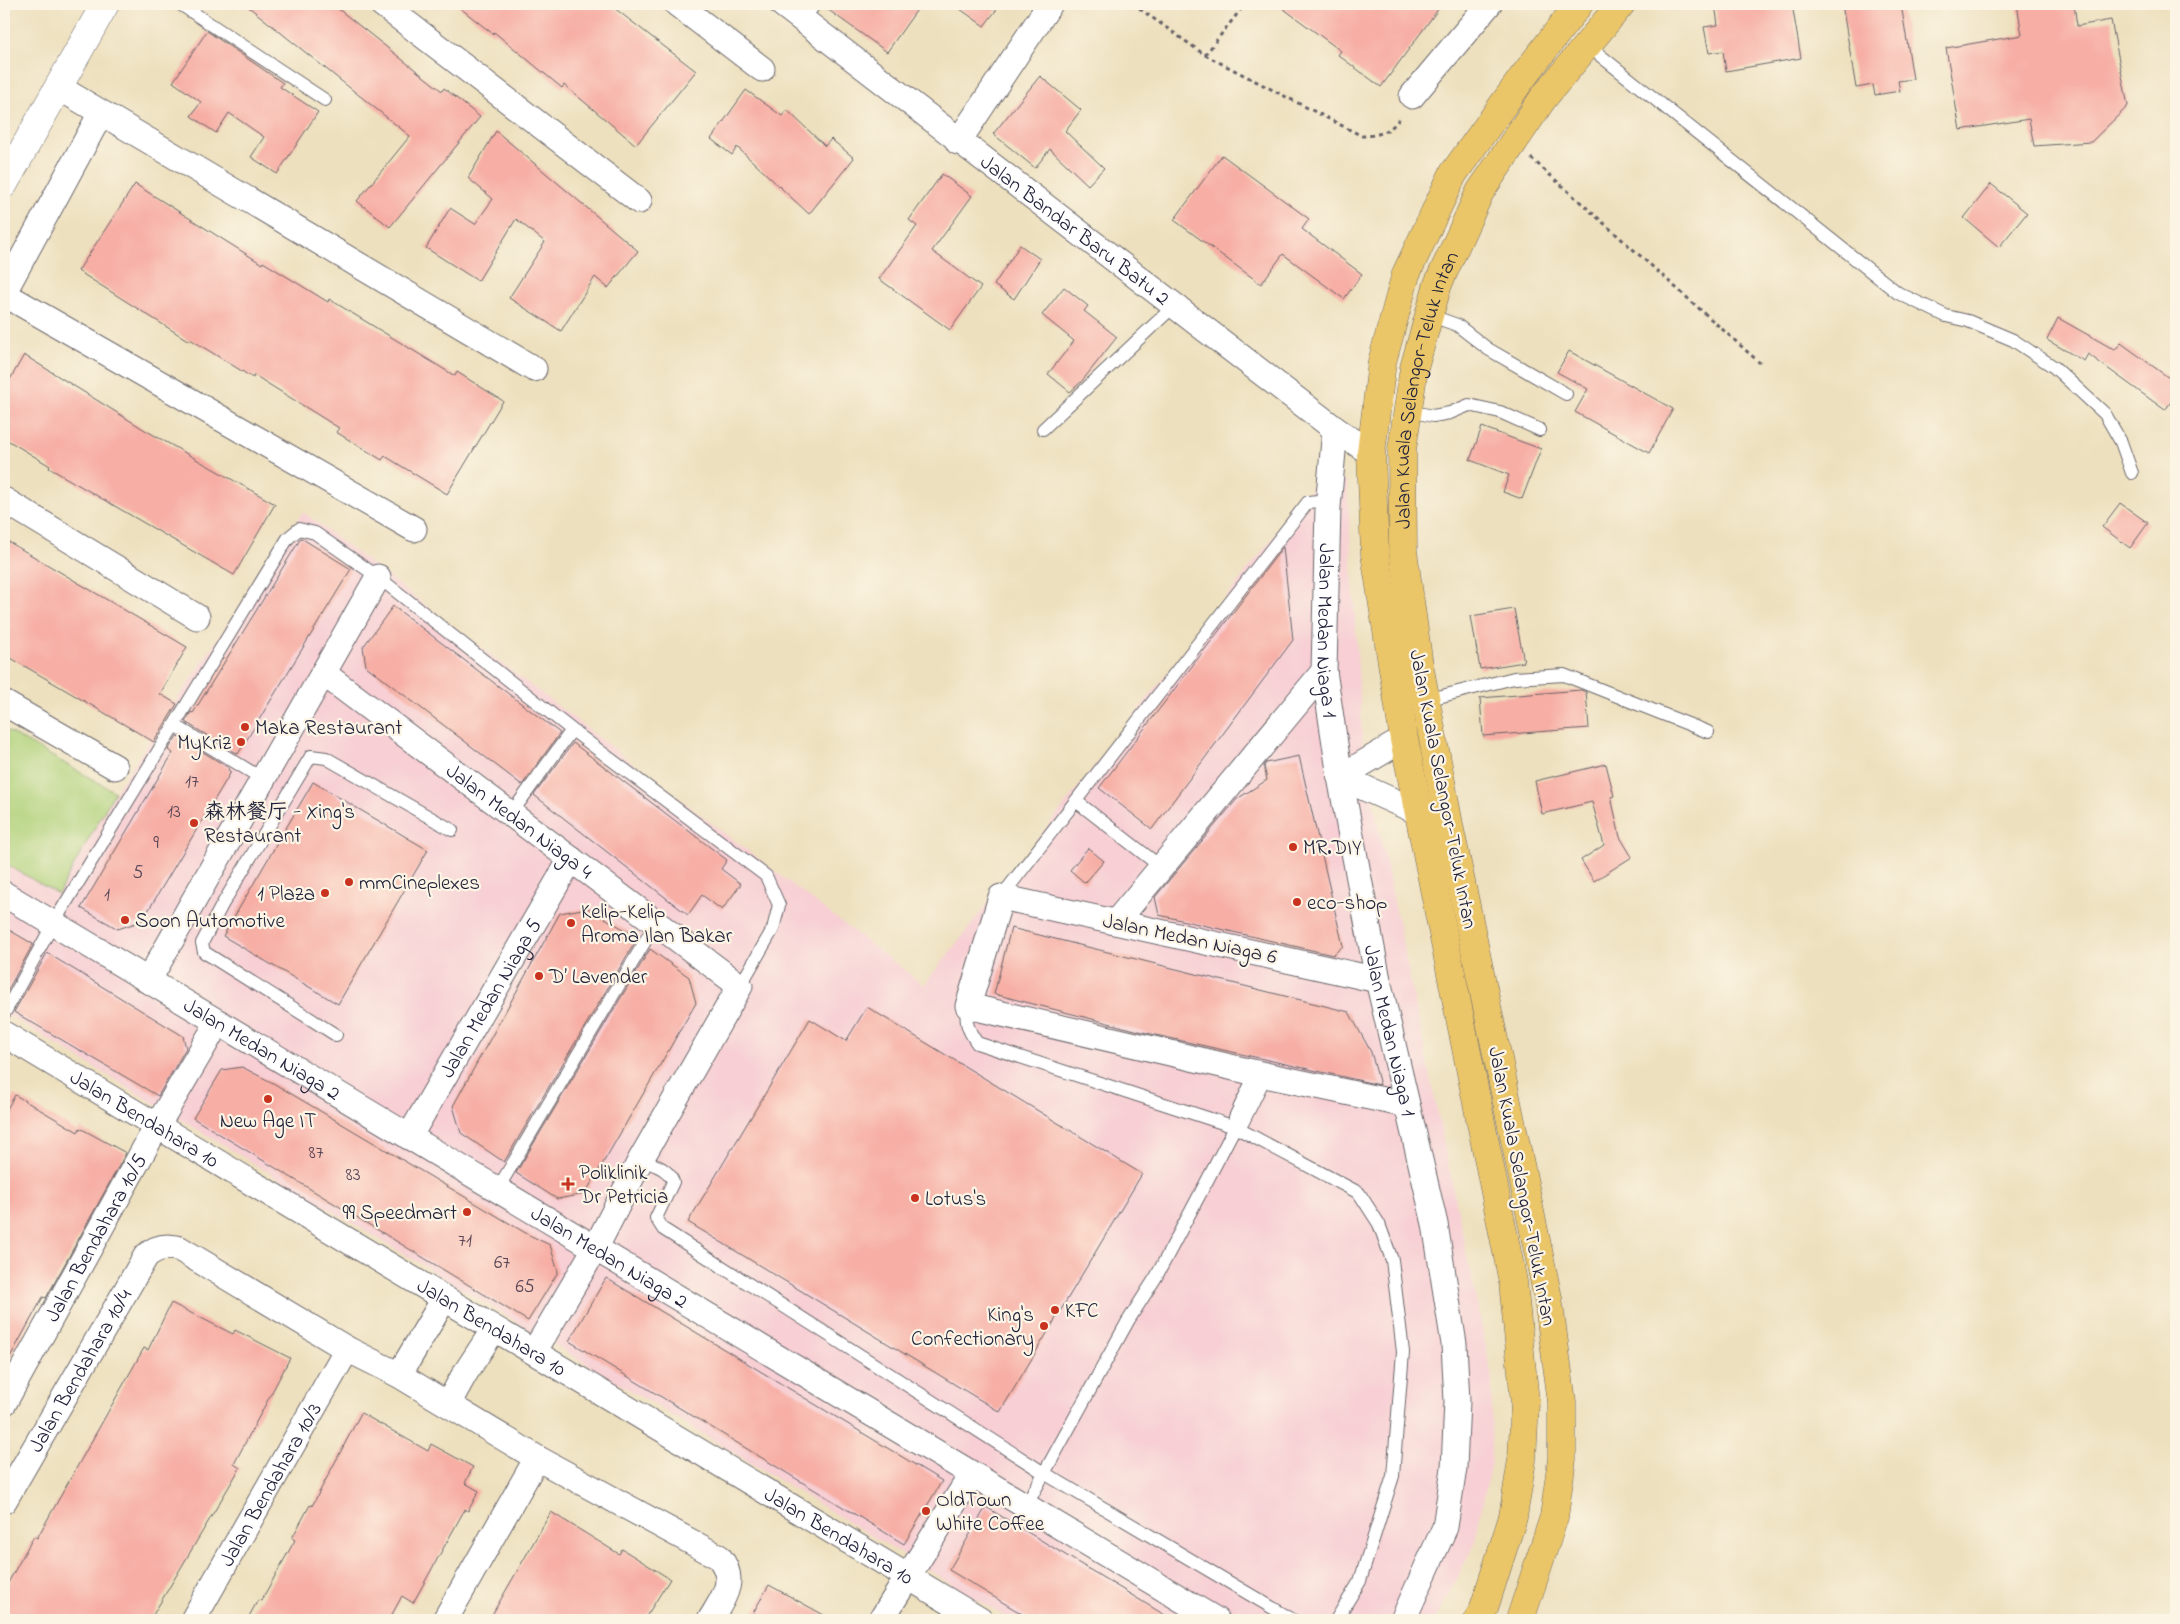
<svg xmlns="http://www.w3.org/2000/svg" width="2180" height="1624" font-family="'Indie Flower','LXGW WenKai TC',sans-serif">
	<rect width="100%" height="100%" fill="#fcf5e5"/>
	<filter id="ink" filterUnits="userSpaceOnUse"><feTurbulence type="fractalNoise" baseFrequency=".02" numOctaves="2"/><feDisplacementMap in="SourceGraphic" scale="10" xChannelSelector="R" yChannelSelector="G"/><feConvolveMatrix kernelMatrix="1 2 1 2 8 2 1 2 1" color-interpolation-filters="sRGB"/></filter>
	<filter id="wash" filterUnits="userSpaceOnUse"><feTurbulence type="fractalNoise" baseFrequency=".0096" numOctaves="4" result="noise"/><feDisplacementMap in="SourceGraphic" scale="20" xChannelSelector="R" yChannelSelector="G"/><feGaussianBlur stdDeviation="1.12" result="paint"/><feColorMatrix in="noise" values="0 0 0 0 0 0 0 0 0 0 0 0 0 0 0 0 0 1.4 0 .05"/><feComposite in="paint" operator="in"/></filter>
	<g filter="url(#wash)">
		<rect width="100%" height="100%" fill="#ede0be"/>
		<path fill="#f7cfd4" d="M1321,476L1347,482L1363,751L1492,1377L1491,1462L1474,1546L1435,1620H1011L4,1013V863L58,894L115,792L303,512L924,985Z"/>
		<path fill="#b0d27a" stroke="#697a5a" d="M4,729L115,792L58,894L4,863Z"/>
		<g id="blocks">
			<path fill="#f7afa5" d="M245,4H332L442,91L444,88L480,117L390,227L357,201L410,136Z
				M455,4H609L696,71L636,145L564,85L562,88L494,32L493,34Z
				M823,4H921L887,52L823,6Z
				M953,4H1001L984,26Z
				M1277,4H1442L1381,87L1338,55L1341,51Z
				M1715,4H1792L1801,58L1726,71L1723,51L1709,53L1704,27L1718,25Z
				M1842,4H1901L1913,79L1898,81L1900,91L1875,95L1873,85L1856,88Z
				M2017,4H2074L2077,26L2111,20L2128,106L2091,142L2034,146L2029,119L1960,130L1946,48L2022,35Z
				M207,31L283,83L280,87L318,112L277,174L251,157L264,137L229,113L216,133L191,116L201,102L173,82Z
				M1040,76L1081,110L1065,131L1104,168L1088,185L1050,149L1035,168L993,134Z
				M746,90L782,116L787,110L825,146L831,139L854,158L809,214L737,147L732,155L711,139Z
				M496,131L638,251L608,288L595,277L561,331L509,298L545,242L516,219L478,281L426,248L450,208L475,224L493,199L468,178Z
				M1222,155L1309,219L1302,229L1362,274L1344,299L1283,254L1261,284L1174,220Z
				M942,174L972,196L932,251L981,287L950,330L879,279L917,226L909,220Z
				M135,184L262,264L263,262L328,302L329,299L455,376L457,372L503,401L447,494L385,456L382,460L336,432L339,428L254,375L253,378L190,339L189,341L78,271Z
				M1991,184L2027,213L1999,247L1964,218Z
				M1020,245L1040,259L1014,299L994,285Z
				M1064,287L1088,306L1084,311L1117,337L1082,381L1070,392L1048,374L1074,341L1042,315Z
				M2058,318L2115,350L2121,343L2176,383V395L2165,410L2088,354L2084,361L2047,340Z
				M1569,351L1673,409L1649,453L1575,412L1588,389L1557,372Z
				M24,355L145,430L275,504L234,575L49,468L50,466L4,438V390Z
				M1482,427L1541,449L1522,499L1503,492L1509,475L1470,460Z
				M2120,503L2148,523L2130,548L2102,527Z
				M301,538L351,569L238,754L185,722L191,712L193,713Z
				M4,539L187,647L160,694L177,704L154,742L4,654Z
				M1283,547L1293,640L1152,829L1099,788Z
				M393,606L560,733L522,785L366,666L363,647Z
				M1514,609L1524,662L1480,669L1471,616Z
				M1581,690L1586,692L1589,728L1483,736L1480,698Z
				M177,736L229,768L228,770L231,772L142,921L118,929L81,908L173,753L168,750Z
				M573,743L727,860L721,869L741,884L722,910L702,895L688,915L534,795Z
				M1299,756L1343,946L1333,955L1159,915L1155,897L1237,799L1267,780L1264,766L1266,763Z
				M1606,764L1614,796L1611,797L1620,837L1632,857L1594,881L1581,860L1604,845L1592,802L1542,814L1535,781Z
				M313,782L428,850L338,1004L223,936Z
				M1088,848L1104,861L1085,883L1070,870Z
				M588,908L632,934L631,935L637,939L504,1162L461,1133L453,1106L560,913Z
				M4,927L33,944L4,997Z
				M1011,928L1349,1012L1371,1052L1380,1085L1147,1033L994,994Z
				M650,949L689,977L696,1003L585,1194L557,1199L516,1173Z
				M47,953L183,1036L186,1048L158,1096L14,1012Z
				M867,1007L1142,1174L1000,1412L688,1222L810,1019L846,1041Z
				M242,1067L273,1083L529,1235L550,1245L558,1272L528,1321L193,1118L222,1070Z
				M15,1095L78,1132L80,1128L126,1153L46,1298L43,1297L4,1368V1114Z
				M606,1278L942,1481L904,1544L569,1341Z
				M171,1303L233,1334L235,1330L290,1358L234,1464L240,1468L150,1620H4V1590L34,1536L37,1538L144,1348L148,1350Z
				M361,1413L428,1451L431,1444L473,1467L465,1483L479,1491L468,1511L465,1509L413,1603L402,1596L389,1620H247L258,1600L261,1601L295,1540L292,1538L310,1505L312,1506Z
				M986,1507L1173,1620H1032L949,1570Z
				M551,1512L619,1554L622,1549L670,1579L644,1620H489Z
				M769,1585L833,1620H749Z"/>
		</g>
	</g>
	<g filter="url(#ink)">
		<use href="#blocks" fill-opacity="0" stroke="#696469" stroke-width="1"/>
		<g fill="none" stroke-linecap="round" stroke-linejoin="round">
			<g stroke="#696469" stroke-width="14">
				<path id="service" d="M180,4L325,100
					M803,20L815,4
					M1587,45L1898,293L1946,316L1968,321L2013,340L2054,367L2105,414L2121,442L2132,473
					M1429,315L1457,325L1488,349L1566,394
					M1408,411L1433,416L1450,413L1469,405L1500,412L1540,430
					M1043,429L1174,306
					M1426,700L1514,678L1564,675L1708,732
					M174,725L263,779
					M1076,801L1161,867
					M510,815L572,730
					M1001,897L1308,502L1318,501L1328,507
					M968,1006C964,1021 968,1030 977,1043L1235,1127L1359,1193L1379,1224L1392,1260L1403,1352L1393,1476L1360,1581L1336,1620
					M4,1014L53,924L288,538L299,529L315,533L378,577L572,730L766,876L779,905L773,929L740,986
					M336,1035L204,952L202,943L222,905L311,756L326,758L452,830
					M1235,1127L1243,1122L1266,1075
					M641,1159C653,1165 669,1168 673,1182L656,1218L663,1229L1044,1473L1293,1620
					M497,1190L656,923
					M1026,1506L1128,1321L1156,1277L1209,1177L1235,1127V1117L1256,1073"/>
			</g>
			<g stroke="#696469" stroke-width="27">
				<g id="minor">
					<path d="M382,4L639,201"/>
					<path d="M677,4L762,69"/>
					<path id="s1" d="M782,4L1335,429L1371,453"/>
					<path d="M58,87L534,369"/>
					<path d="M1412,96L1489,4"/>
					<path d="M958,142L1050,4"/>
					<path d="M4,292L101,113"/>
					<path d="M4,294L414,529"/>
					<path id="s2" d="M1335,429L1328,507L1324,671L1340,777L1378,980L1435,1224L1454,1344L1457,1401L1454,1468L1445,1527L1403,1620"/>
					<path d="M4,500L197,617"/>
					<path id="s3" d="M323,673L740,986L641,1159L596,1247L534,1352"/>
					<path d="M4,703L115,767"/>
					<path d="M1340,777L1418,812"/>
					<path d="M1340,777L1404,739"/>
					<path id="s4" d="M4,894L1216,1620"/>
					<path d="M1116,922L1324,671"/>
					<path d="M1378,980L1001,897L968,1006L1256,1073L1407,1105"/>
					<path d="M148,981L378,577"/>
					<path id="s5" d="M4,1034L980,1620"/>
					<path id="s6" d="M409,1137L571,859"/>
					<path d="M399,1375L444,1299"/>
					<path id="s7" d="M4,1403L157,1126L218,1022"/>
					<path d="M448,1404L464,1375L494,1329"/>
					<path id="s8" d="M4,1501L146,1256C156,1247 167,1245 180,1249L347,1349L399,1375L537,1458L719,1557C738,1581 723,1598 710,1620"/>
					<path id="s9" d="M193,1620L347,1349"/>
					<path d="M445,1620L537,1458"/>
					<path d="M881,1620L972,1474"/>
				</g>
			</g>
			<g stroke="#696469" stroke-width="29">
				<path id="tertiary" d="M4,184L105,4"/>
			</g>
			<g stroke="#696469" stroke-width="29">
				<g id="trunk">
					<path d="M1478,1620L1483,1611L1513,1517L1522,1460L1525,1402L1513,1282L1404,739L1375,554L1371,453L1382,362L1406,274L1453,174L1523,77L1579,4"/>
					<path id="s10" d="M1520,1620L1554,1517L1562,1459V1402L1548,1298L1450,830L1418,659L1403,551L1402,450L1414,368L1438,284L1480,192L1544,97L1621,4"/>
				</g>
			</g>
			<path stroke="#696469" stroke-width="3" stroke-dasharray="4 4" stroke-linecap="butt" d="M1133,4L1205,55L1362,136C1379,136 1392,131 1401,116
				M1205,55L1245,4
				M1531,158L1760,363"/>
			<use href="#service" stroke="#fff" stroke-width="12"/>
			<use href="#minor" stroke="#fff" stroke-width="25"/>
			<use href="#tertiary" stroke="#fff" stroke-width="28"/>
			<use href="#trunk" stroke="#ebc669" stroke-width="28"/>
		</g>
	</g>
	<g fill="#c8321e" stroke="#fcf5e5" stroke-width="2">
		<circle cx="245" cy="727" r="5"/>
		<circle cx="241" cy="742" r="5"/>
		<circle cx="194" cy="823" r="5"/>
		<circle cx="1293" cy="847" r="5"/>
		<circle cx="349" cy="882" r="5"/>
		<circle cx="325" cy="893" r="5"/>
		<circle cx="1297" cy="902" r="5"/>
		<circle cx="125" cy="920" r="5"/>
		<circle cx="571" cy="923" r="5"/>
		<circle cx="539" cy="976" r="5"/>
		<circle cx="268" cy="1099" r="5"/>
		<path d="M565.5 1176.5h5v5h5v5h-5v5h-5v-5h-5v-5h5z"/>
		<circle cx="915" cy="1198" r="5"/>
		<circle cx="467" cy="1212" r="5"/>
		<circle cx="1055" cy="1310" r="5"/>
		<circle cx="1044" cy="1326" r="5"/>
		<circle cx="926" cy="1511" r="5"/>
	</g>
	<g text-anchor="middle" stroke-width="4.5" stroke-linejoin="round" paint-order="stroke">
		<g font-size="19" fill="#574556">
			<text x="192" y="787">17</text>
			<text x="174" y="817">13</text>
			<text x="156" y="848">9</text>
			<text x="138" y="878">5</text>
			<text x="107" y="900">1</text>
			<text x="316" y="1158">87</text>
			<text x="353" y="1180">83</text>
			<text x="465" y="1246">71</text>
			<text x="502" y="1268">67</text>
			<text x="525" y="1292">65</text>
		</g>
		<g font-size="21" fill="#22223b" stroke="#fcf5e5">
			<text dy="7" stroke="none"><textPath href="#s1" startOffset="370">Jalan Bandar Baru Batu 2</textPath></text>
			<text dy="7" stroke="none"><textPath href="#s10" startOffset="1254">Jalan Kuala Selangor-Teluk Intan</textPath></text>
			<text dy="7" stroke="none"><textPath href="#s2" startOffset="202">Jalan Medan Niaga 1</textPath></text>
			<text transform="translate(1444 789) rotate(79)" y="7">Jalan Kuala Selangor-Teluk Intan</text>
			<text dy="7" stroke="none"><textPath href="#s3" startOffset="246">Jalan Medan Niaga 4</textPath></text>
			<text transform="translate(1190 938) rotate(12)" y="7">Jalan Medan Niaga 6</text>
			<text dy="7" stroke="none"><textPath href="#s6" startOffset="161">Jalan Medan Niaga 5</textPath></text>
			<text dy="7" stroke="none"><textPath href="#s2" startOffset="608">Jalan Medan Niaga 1</textPath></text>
			<text dy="7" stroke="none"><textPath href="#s4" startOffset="301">Jalan Medan Niaga 2</textPath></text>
			<text dy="7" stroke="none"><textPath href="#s5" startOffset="164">Jalan Bendahara 10</textPath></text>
			<text transform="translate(1523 1186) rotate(79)" y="7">Jalan Kuala Selangor-Teluk Intan</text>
			<text dy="7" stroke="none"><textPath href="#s7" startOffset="189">Jalan Bendahara 10/5</textPath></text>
			<text dy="7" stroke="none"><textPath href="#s4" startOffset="706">Jalan Medan Niaga 2</textPath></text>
			<text dy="7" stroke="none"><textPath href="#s5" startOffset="569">Jalan Bendahara 10</textPath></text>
			<text dy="7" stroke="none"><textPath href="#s8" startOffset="151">Jalan Bendahara 10/4</textPath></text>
			<text dy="7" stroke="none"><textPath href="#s9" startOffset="156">Jalan Bendahara 10/3</textPath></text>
			<text dy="7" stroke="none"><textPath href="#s5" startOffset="974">Jalan Bendahara 10</textPath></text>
		</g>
		<g font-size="21" fill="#22223b" stroke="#fcf5e5" text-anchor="start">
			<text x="255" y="734">Maka Restaurant</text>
			<text x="231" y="749" text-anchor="end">MyKriz</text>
			<text x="204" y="818">森林餐厅 - Xing's<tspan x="204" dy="24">Restaurant</tspan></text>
			<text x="1303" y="854">MR.DIY</text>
			<text x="359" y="889">mmCineplexes</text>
			<text x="315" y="900" text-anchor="end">1 Plaza</text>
			<text x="1307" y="909">eco-shop</text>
			<text x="581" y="918">Kelip-Kelip<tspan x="581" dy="24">Aroma Ilan Bakar</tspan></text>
			<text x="135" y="927">Soon Automotive</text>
			<text x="549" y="983">D’ Lavender</text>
			<text x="268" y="1127" text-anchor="middle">New Age IT</text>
			<text x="579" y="1179">Poliklinik<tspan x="579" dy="24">Dr Petricia</tspan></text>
			<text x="925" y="1205">Lotus's</text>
			<text x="457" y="1219" text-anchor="end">99 Speedmart</text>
			<text x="1065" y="1317">KFC</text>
			<text x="1034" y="1321" text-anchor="end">King's<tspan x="1034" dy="24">Confectionary</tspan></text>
			<text x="936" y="1506">OldTown<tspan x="936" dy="24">White Coffee</tspan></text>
		</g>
	</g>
	<rect width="2180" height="1624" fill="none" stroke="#fcf5e5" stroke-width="20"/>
</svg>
